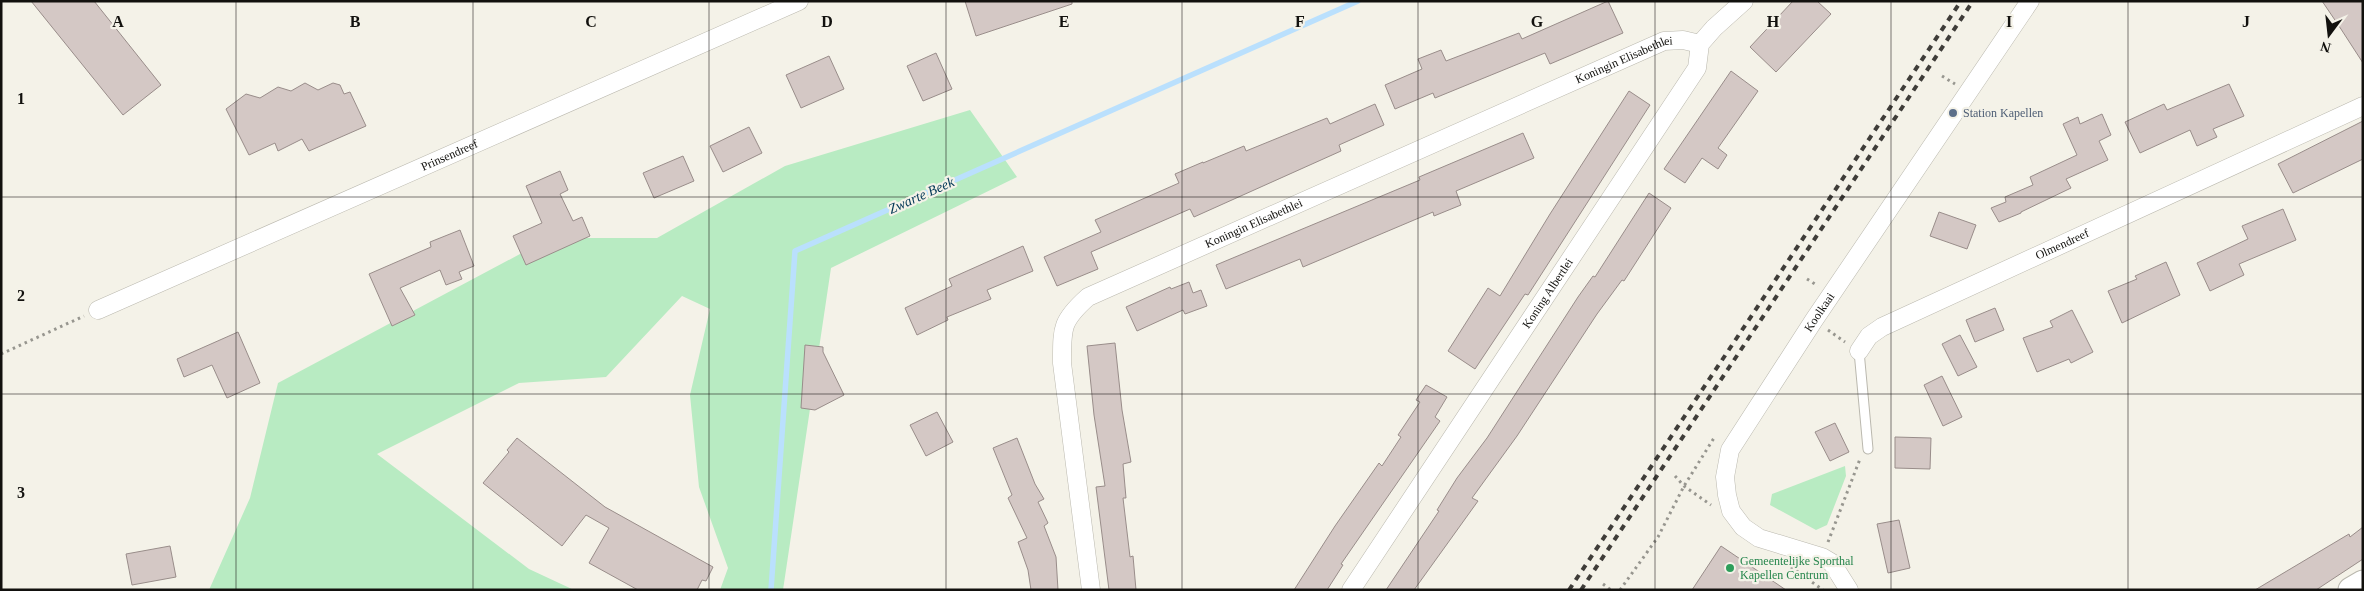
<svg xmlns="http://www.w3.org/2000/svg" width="2364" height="591" font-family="Georgia,serif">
	<rect width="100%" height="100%" fill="#f4f2e8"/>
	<path fill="#b8ebc2" d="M970,110L1017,177L831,268L783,590H720L728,568L699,487L690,395L710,309L682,296L606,377L519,383L377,454L529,569L574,590H209L250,498L278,383L550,238H657L785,166Z
		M1845,466L1846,476L1827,525L1816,530L1770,505L1772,494Z"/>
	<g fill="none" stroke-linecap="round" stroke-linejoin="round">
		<path stroke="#bae0fd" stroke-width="5.5" d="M771,590L795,251L1358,1"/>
	</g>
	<path fill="#d4c8c5" stroke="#998d8a" d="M31,1H94L161,85L123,115Z
		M965,1H1072V4L976,36Z
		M1608,1L1623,33L1550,64L1545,53L1435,98L1433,93L1395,109L1385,85L1422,69L1418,59L1441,50L1446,61L1519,33L1522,39Z
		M1793,1H1817L1831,14L1776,72L1750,47Z
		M2322,1H2363V63L2339,26Z
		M936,53L952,89L923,101L907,66Z
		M829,56L844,89L801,108L786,75Z
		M1731,71L1758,91L1718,148L1727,155L1718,169L1702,158L1685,183L1664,169Z
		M305,83L318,90L333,83L340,85L344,94L350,92L366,126L309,151L302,139L278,151L275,143L249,155L226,109L246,94L260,98L278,87L291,91Z
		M2229,84L2244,116L2213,129L2217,137L2197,146L2190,130L2140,153L2125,122L2164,104L2167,110Z
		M1629,91L1650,105L1528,295L1525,294L1475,369L1448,351L1488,288L1500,296L1550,214Z
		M1375,104L1384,125L1339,145L1341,151L1194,217L1190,209L1091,252L1098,269L1057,286L1044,257L1101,232L1095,220L1179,183L1175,174L1203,162V163L1244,146L1246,151L1327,118L1330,124Z
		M2102,114L2111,135L2099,141L2108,160L2066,179L2071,188L2021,212V213L1999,222L1991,208L2006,202L2005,197L2033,185L2030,177L2077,155L2063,124L2078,117L2080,124Z
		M2363,121V159L2293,193L2278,164Z
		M749,127L762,153L723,172L710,146Z
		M1523,133L1534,158L1456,191L1461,205L1434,216L1433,212L1303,267L1300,259L1226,289L1216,265L1420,180L1419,177Z
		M683,156L694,181L654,198L643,173Z
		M560,171L568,190L560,194L573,221L582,217L590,236L526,265L513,236L542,223L526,186Z
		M1649,193L1671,208L1624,281L1622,280L1597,314L1517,436L1472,498L1478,501L1414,590H1386L1439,511L1437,510L1457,478L1487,438L1578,297L1593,276L1595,277Z
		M2283,209L2296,240L2239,264L2244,275L2210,291L2197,263L2248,239L2242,226Z
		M1939,212L1976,225L1967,249L1930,236Z
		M460,230L474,266L459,272L462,279L446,285L440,270L400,288L415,315L392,326L369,274L431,247L430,242Z
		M1023,246L1033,271L987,290L991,299L947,317L948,320L917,335L905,308L952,286L949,279Z
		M2166,262L2180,295L2122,323L2108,291L2137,279L2135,276Z
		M1189,282L1193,293L1201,290L1207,306L1185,314L1183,310L1137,331L1126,307L1170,287L1171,289Z
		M1995,308L2004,330L1975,342L1966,320Z
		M2072,310L2093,352L2071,363L2069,359L2037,372L2023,338L2053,327L2050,321Z
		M238,332L260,383L227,398L212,365L184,377L177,359Z
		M1960,335L1977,367L1958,376L1942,344Z
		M1115,343L1122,410L1131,462L1123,464L1126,498H1123L1130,557L1133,556L1136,590H1109L1096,487L1105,486L1094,415L1087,346Z
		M805,345L823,347V352L844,395L815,410L801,408Z
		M1942,376L1962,417L1943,426L1924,385Z
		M1426,385L1447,397L1435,417L1440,421L1341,564L1343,565L1327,590H1294L1335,526L1379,463L1382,466L1401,437L1398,435L1420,402L1416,400Z
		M937,412L953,442L926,456L910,425Z
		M1835,423L1849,452L1830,461L1815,432Z
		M1895,437L1931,438L1930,469L1895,468Z
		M517,438L605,507L713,567L706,581L702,580L697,590H638L589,563L609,528L586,515L562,546L483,483L509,452L507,450Z
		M1017,438L1035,484L1044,499L1038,502L1048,523L1044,526L1056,557L1058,590H1031L1028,570L1018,542L1027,538L1008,498L1012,495L993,448Z
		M1899,520L1910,568L1888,573L1877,524Z
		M2363,527V559L2316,590H2255L2349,534L2350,537Z
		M170,546L176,577L132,585L126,554Z
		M1721,546L1786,590H1692Z"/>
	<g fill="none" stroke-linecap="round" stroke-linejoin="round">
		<g stroke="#bab8ae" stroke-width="11">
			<path id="lane" d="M1859,351L1868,449"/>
		</g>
		<g stroke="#bab8ae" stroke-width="19">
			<g id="street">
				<path id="s1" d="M98,310L799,1"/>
				<path id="s2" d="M1859,351L1869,336L1882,327L2363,106"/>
				<path id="s3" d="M1091,590L1062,363C1062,328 1061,321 1088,297L1664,41L1683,40L1700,44"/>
				<path id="s4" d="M1351,590L1697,68L1700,44L1714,28L1744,1"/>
				<path id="s5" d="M1849,590L1832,563L1822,557L1759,538L1743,527L1731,511L1727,495L1725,477L1730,450L1814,320L2030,1"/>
			</g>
		</g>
		<g stroke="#bab8ae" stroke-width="27">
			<path id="secondary" d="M2351,590L2363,583"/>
		</g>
		<path stroke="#97968f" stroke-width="3" stroke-dasharray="2.5 4" stroke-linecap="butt" d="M1942,76L1955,84
			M1807,279L1818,286
			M1828,330L1845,342
			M1,354L84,316
			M1675,476L1684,486L1711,505
			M1828,542L1860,459
			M1791,567L1823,590
			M1603,584L1611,590
			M1620,590L1658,537L1684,486L1714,438"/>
		<use href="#lane" stroke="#fff" stroke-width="9"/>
		<use href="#street" stroke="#fff" stroke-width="18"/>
		<use href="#secondary" stroke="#fff" stroke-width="25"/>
		<path stroke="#3f3d39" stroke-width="4" stroke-dasharray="6 6" stroke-linecap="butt" d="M1569,590L1961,1
			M1581,590L1973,1"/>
	</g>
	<path fill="none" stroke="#12110e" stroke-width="1" stroke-opacity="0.55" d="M236,1V590M473,1V590M709,1V590M946,1V590M1182,1V590M1418,1V590M1655,1V590M1891,1V590M2128,1V590M1,197H2363M1,394H2363"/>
	<circle fill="#5c6f8a" stroke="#f4f2e8" stroke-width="2" cx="1953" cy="113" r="5"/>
	<circle fill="#2e9e5b" stroke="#f4f2e8" stroke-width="2" cx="1730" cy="568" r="5"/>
	<g text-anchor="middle" stroke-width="4.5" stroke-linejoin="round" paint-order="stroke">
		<g font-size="12" fill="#12110e" stroke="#f4f2e8">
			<text dy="4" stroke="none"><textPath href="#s3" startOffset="890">Koningin Elisabethlei</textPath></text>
			<text dy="4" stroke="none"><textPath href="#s1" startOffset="384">Prinsendreef</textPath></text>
			<text dy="4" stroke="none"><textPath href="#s3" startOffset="485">Koningin Elisabethlei</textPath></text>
			<text dy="4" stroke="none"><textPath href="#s2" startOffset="232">Olmendreef</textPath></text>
			<text dy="4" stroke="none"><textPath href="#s4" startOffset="356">Koning Albertlei</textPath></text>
			<text dy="4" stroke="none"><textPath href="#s5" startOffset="375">Koolkaai</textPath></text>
		</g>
		<g font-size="12" fill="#4e5e75" stroke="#f4f2e8" text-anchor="start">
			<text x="1963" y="117">Station Kapellen</text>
		</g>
		<g font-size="12" fill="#27864d" stroke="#f4f2e8" text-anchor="start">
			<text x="1740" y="565">Gemeentelijke Sporthal<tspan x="1740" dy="14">Kapellen Centrum</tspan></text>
		</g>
		<g font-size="14" font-style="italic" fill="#023756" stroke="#f4f2e8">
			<text transform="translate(921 195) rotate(-24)" y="5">Zwarte Beek</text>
		</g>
	</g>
	<g font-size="16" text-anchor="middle" font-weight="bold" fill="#12110e" stroke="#f4f2e8" stroke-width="4.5" stroke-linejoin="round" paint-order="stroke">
		<text x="118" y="27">A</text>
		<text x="355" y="27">B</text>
		<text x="591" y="27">C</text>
		<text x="827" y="27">D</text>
		<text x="1064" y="27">E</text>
		<text x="1300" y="27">F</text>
		<text x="1537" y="27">G</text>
		<text x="1773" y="27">H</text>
		<text x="2009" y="27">I</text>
		<text x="2246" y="27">J</text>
		<text x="21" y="104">1</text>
		<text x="21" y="301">2</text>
		<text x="21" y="498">3</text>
	</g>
	<rect width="2364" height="591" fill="none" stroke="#12110e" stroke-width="5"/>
	<g transform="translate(2329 35) rotate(195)" stroke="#f4f2e8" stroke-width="4" paint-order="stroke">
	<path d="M0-4L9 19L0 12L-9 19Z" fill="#12110e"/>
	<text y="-8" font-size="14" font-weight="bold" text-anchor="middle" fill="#12110e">N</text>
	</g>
</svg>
